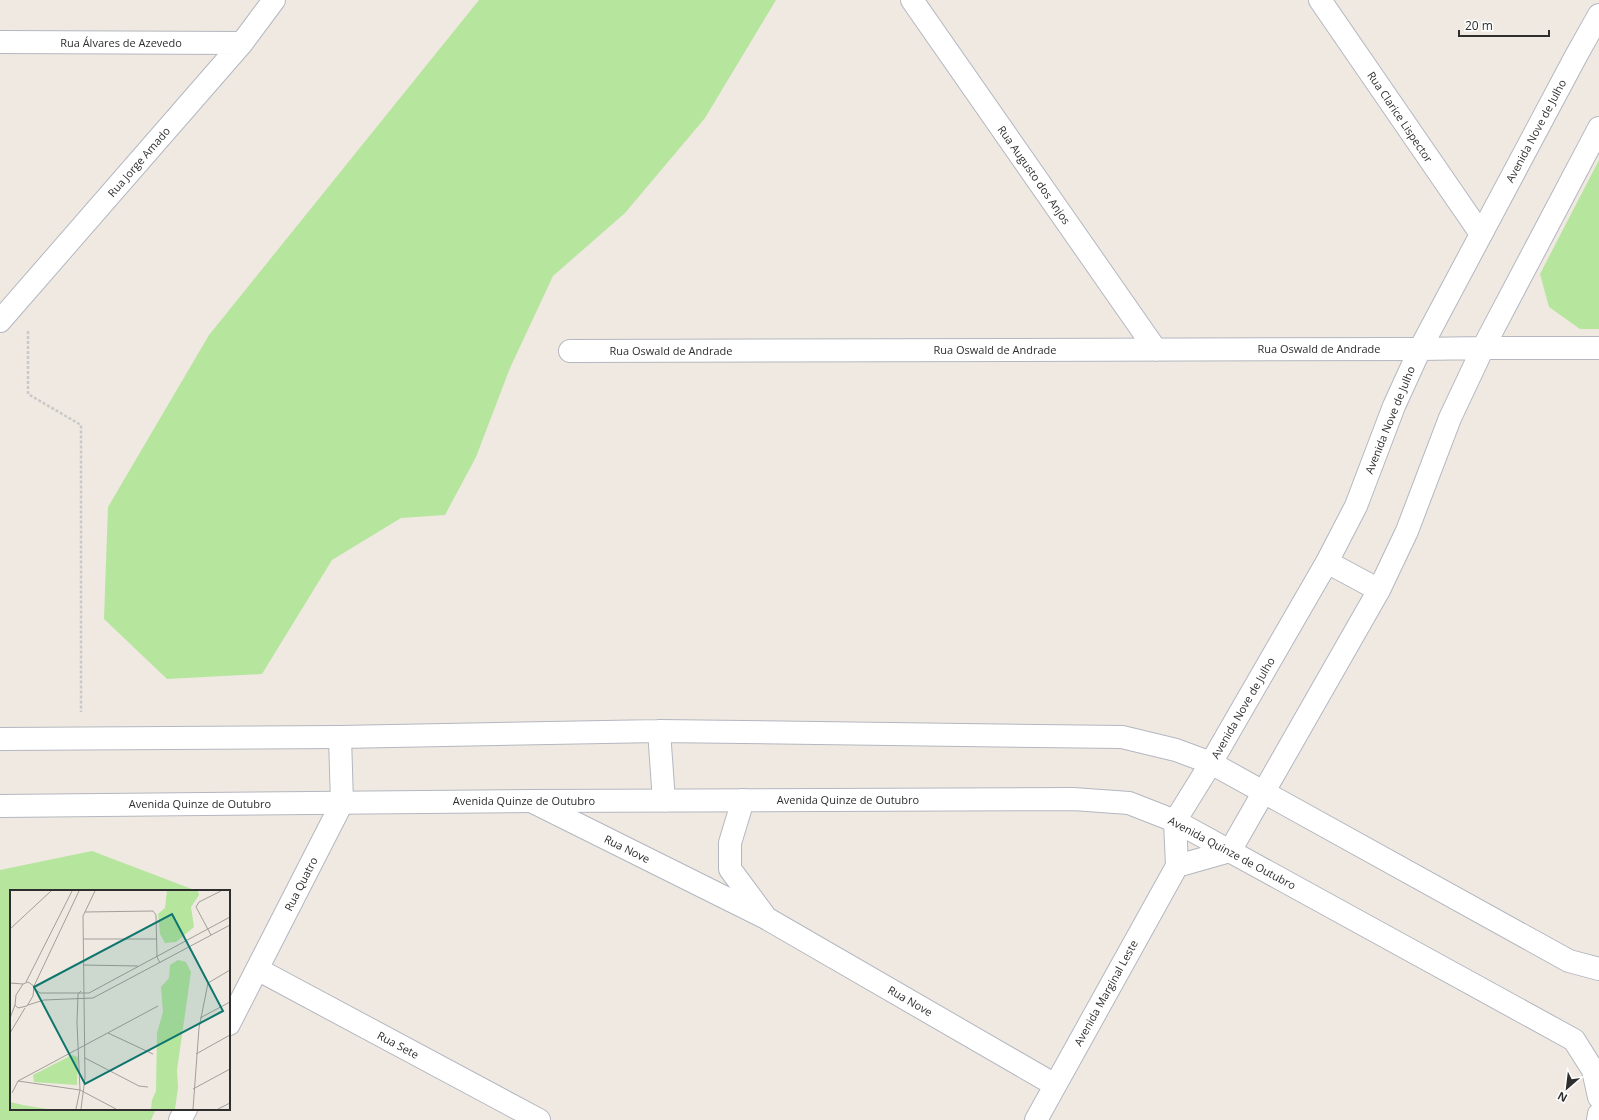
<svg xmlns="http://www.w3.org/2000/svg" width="1599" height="1120" font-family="'Open Sans',sans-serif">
	<rect width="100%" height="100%" fill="#efe9e1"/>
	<path fill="#b6e59e" d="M479,0H776L705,118L625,213L553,276L510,368L476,457L445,515L401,518L332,560L262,674L167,679L104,619L108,507L209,335Z
		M1599,160V329H1580L1549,307L1540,274Z
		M92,851L197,891H11V1109H156L151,1120H0V870Z"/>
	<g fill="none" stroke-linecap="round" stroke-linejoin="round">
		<g stroke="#b4b7c1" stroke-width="24">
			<path id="minor" d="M912,0L1156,350
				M1320,0L1481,234
				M0,42L242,43
				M0,321L242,43L274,0
				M1483,348H1599
				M570,351L1420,349
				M743,800L730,843V869L764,915
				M531,801L766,918L1055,1085
				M1177,866L1230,851
				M257,969L539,1120
				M229,1024L342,803L340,737
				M180,1120L186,1109
				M1036,1120L1177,866L1175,821"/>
		</g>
		<g stroke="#b4b7c1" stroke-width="24">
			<path id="tertiary" d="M1420,349L1483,348
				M1327,562L1379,590
				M1175,821L1211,763L1327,562L1356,506L1394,406L1420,349L1576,56L1599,15
				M1230,851L1379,590L1407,531L1450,418L1483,348L1599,128"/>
		</g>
		<g stroke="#b4b7c1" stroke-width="24">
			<path id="secondary" d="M659,731L664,801
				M0,739L340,737L659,731L1122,737L1176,750L1211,763L1569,961L1599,969
				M0,806L531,801L1073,799L1129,803L1175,821L1574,1040L1593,1070L1599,1097
				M1598,1120L1599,1114"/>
		</g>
		<path stroke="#c9c9c9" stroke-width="2.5" stroke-dasharray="3 2" stroke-linecap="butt" d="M28,331V394L81,425V712"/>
		<use href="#minor" stroke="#fff" stroke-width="22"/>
		<use href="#tertiary" stroke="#fff" stroke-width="22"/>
		<use href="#secondary" stroke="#fff" stroke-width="22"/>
	</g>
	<g text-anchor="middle" stroke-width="3" stroke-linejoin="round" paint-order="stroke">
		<g font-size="11" fill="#2e2e2e" stroke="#fff">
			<text x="121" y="47">Rua Álvares de Azevedo</text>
			<text transform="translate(1400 117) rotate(56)" y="4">Rua Clarice Lispector</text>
			<text transform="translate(1536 131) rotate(-62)" y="4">Avenida Nove de Julho</text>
			<text transform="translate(139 162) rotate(-49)" y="4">Rua Jorge Amado</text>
			<text transform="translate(1034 175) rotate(55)" y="4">Rua Augusto dos Anjos</text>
			<text x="1319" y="353">Rua Oswald de Andrade</text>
			<text x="995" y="354">Rua Oswald de Andrade</text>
			<text x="671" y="355">Rua Oswald de Andrade</text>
			<text transform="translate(1390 420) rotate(-68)" y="4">Avenida Nove de Julho</text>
			<text transform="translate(1243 708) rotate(-60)" y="4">Avenida Nove de Julho</text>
			<text x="848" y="804">Avenida Quinze de Outubro</text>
			<text x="524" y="805">Avenida Quinze de Outubro</text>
			<text x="200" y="808">Avenida Quinze de Outubro</text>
			<text transform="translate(627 849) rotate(26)" y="4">Rua Nove</text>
			<text transform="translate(1232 853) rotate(28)" y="4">Avenida Quinze de Outubro</text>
			<text transform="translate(301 884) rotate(-63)" y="4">Rua Quatro</text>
			<text transform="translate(1106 993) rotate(-61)" y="4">Avenida Marginal Leste</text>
			<text transform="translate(910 1001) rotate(30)" y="4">Rua Nove</text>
			<text transform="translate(398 1045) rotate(28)" y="4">Rua Sete</text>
		</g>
	</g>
	<g transform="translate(10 890)">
		<rect width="220" height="220" fill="#efe9e1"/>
		<path d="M157,1H188L189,5L181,17L184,37L166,52L155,53L150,44L148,24L155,18ZM168,70L176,72L181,82L167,180L168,198L165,219H141L142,210L146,201L147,143L153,122L151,97L159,88L160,75ZM62,165L68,167L67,195L24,192L23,185ZM0,212L13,215L37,219H0Z" fill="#b6e59e"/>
		<path fill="none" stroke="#a29e99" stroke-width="1" d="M75,22L143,21L146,25L147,67L150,73M0,39L41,1M201,45L186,17L189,12L211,1M73,49H147M73,75L128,76M16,92L62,1M18,92L24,96L23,106L17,116L8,118L5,115L6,105L13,94ZM0,93L13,94M24,96L69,1M25,99L30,103H79L220,27M18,115L34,110L83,108L220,35M0,128L5,115M190,128L220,112M0,143L15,118M98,143L143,164M186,164L220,145M75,168L129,196L138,197M8,191L70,200L106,219M183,199L220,179M2,203L8,191L148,116M66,219L70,200L67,133L68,104L71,101M71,219L75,188L73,26L85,1M183,219L189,138L198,93L220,80M208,219L220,213"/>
		<path fill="#0f766e" fill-opacity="0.15" stroke="#0f766e" stroke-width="2" d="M162,24L213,121L75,194L24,97Z"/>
		<rect width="220" height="220" fill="none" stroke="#2e2e2e" stroke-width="2"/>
	</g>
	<g transform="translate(1567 1088) rotate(208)" stroke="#ffffff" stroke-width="3" paint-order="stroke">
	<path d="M0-3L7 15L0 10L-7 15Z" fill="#2e2e2e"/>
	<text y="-6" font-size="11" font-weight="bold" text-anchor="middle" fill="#2e2e2e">N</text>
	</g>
	<path d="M1459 30v6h90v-6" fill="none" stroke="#2e2e2e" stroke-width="2"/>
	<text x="1465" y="30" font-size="12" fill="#2e2e2e" stroke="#ffffff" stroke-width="3" paint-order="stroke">20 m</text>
</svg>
